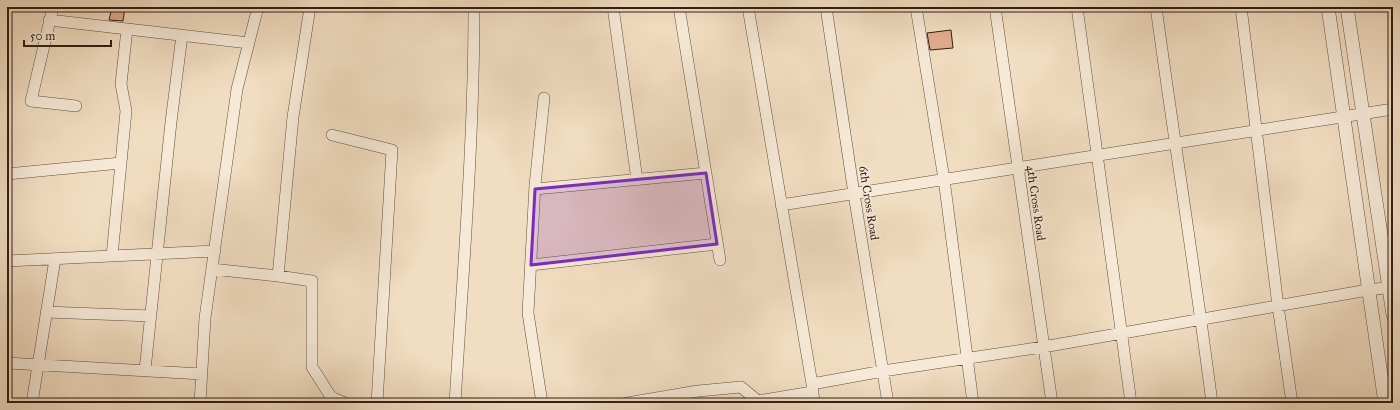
<svg xmlns="http://www.w3.org/2000/svg" width="1400" height="410" font-family="'IM FELL Great Primer',serif">
	<rect width="100%" height="100%" fill="#f1ddc1"/>
	<filter id="stains"><feTurbulence type="fractalNoise" baseFrequency=".005" numOctaves="4"/><feColorMatrix values="0 0 0 0 .2 0 0 0 0 .09 0 0 0 0 .02 0 0 0 .5 -.17"/></filter>
	<radialGradient id="worn" r=".72"><stop offset=".6" stop-color="#630" stop-opacity="0"/><stop offset="1" stop-color="#630" stop-opacity=".3"/></radialGradient>
	<path fill="#e1ab8d" stroke="#301e16" d="M112,7H125L123,21L109,20Z
		M951,30L953,48L930,50L927,33Z"/>
	<g fill="none" stroke-linecap="round" stroke-linejoin="round">
		<g stroke="#604e41" stroke-width="12">
			<path id="minor" d="M53,7L31,101L76,106
				M613,7L637,180
				M679,7L720,260
				M748,7L812,384
				M826,7L854,194L888,403
				M916,7L944,179L973,403
				M995,7L1052,403
				M1077,7L1131,403
				M1156,7C1174,139 1195,271 1212,403
				M1241,7L1278,306L1292,403
				M49,20L249,43
				M332,135L392,150L377,403
				M7,174L121,163
				M535,189L706,173
				M781,205L1393,109
				M112,256L126,111L121,84L127,29
				M7,261L215,251
				M531,265L717,244
				M212,269L278,276L312,281V367L331,397L345,403
				M278,276L293,117L310,7
				M46,312L151,316
				M7,363L202,374
				M145,370L171,122L182,35
				M32,403L55,259
				M200,403L205,318L237,89L258,7
				M455,403C463,271 474,139 474,7
				M542,403L528,313L535,185L544,98
				M627,403L698,391L741,387L758,401L812,392
				M814,403L812,384L883,371L1043,347L1368,290L1393,287"/>
		</g>
		<g stroke="#604e41" stroke-width="14">
			<path id="tertiary" d="M1328,7L1385,403
				M1347,7L1393,315"/>
		</g>
		<use href="#minor" stroke="#f6e9d7" stroke-width="11"/>
		<use href="#tertiary" stroke="#f6e9d7" stroke-width="13"/>
	</g>
	<path fill="#7b2cbf" fill-opacity="0.2" stroke="#7b2cbf" stroke-width="3" stroke-linejoin="round" d="M706,173L717,244L531,265L535,189Z"/>
	<g text-anchor="middle" stroke-width="3" stroke-linejoin="round" paint-order="stroke">
		<g font-size="12" fill="#301e16" stroke="#f6e9d7">
			<text transform="translate(869 203) rotate(81)" y="4">6th Cross Road</text>
			<text transform="translate(1036 203) rotate(82)" y="4">4th Cross Road</text>
		</g>
	</g>
	<rect width="1400" height="410" fill="none" stroke="#f1ddc1" stroke-width="24"/>
	<rect x="8" y="8" width="1384" height="394" fill="none" stroke="#301e16" stroke-width="2"/>
	<rect x="12" y="12" width="1376" height="386" fill="none" stroke="#301e16"/>
	<path d="M24 40v6h87v-6" fill="none" stroke="#301e16" stroke-width="2"/>
	<text x="30" y="40" font-size="12" fill="#301e16" stroke="#f6e9d7" stroke-width="3" paint-order="stroke">50 m</text>
	<rect width="100%" height="100%" filter="url(#stains)"/>
	<rect width="100%" height="100%" fill="url(#worn)"/>
</svg>
